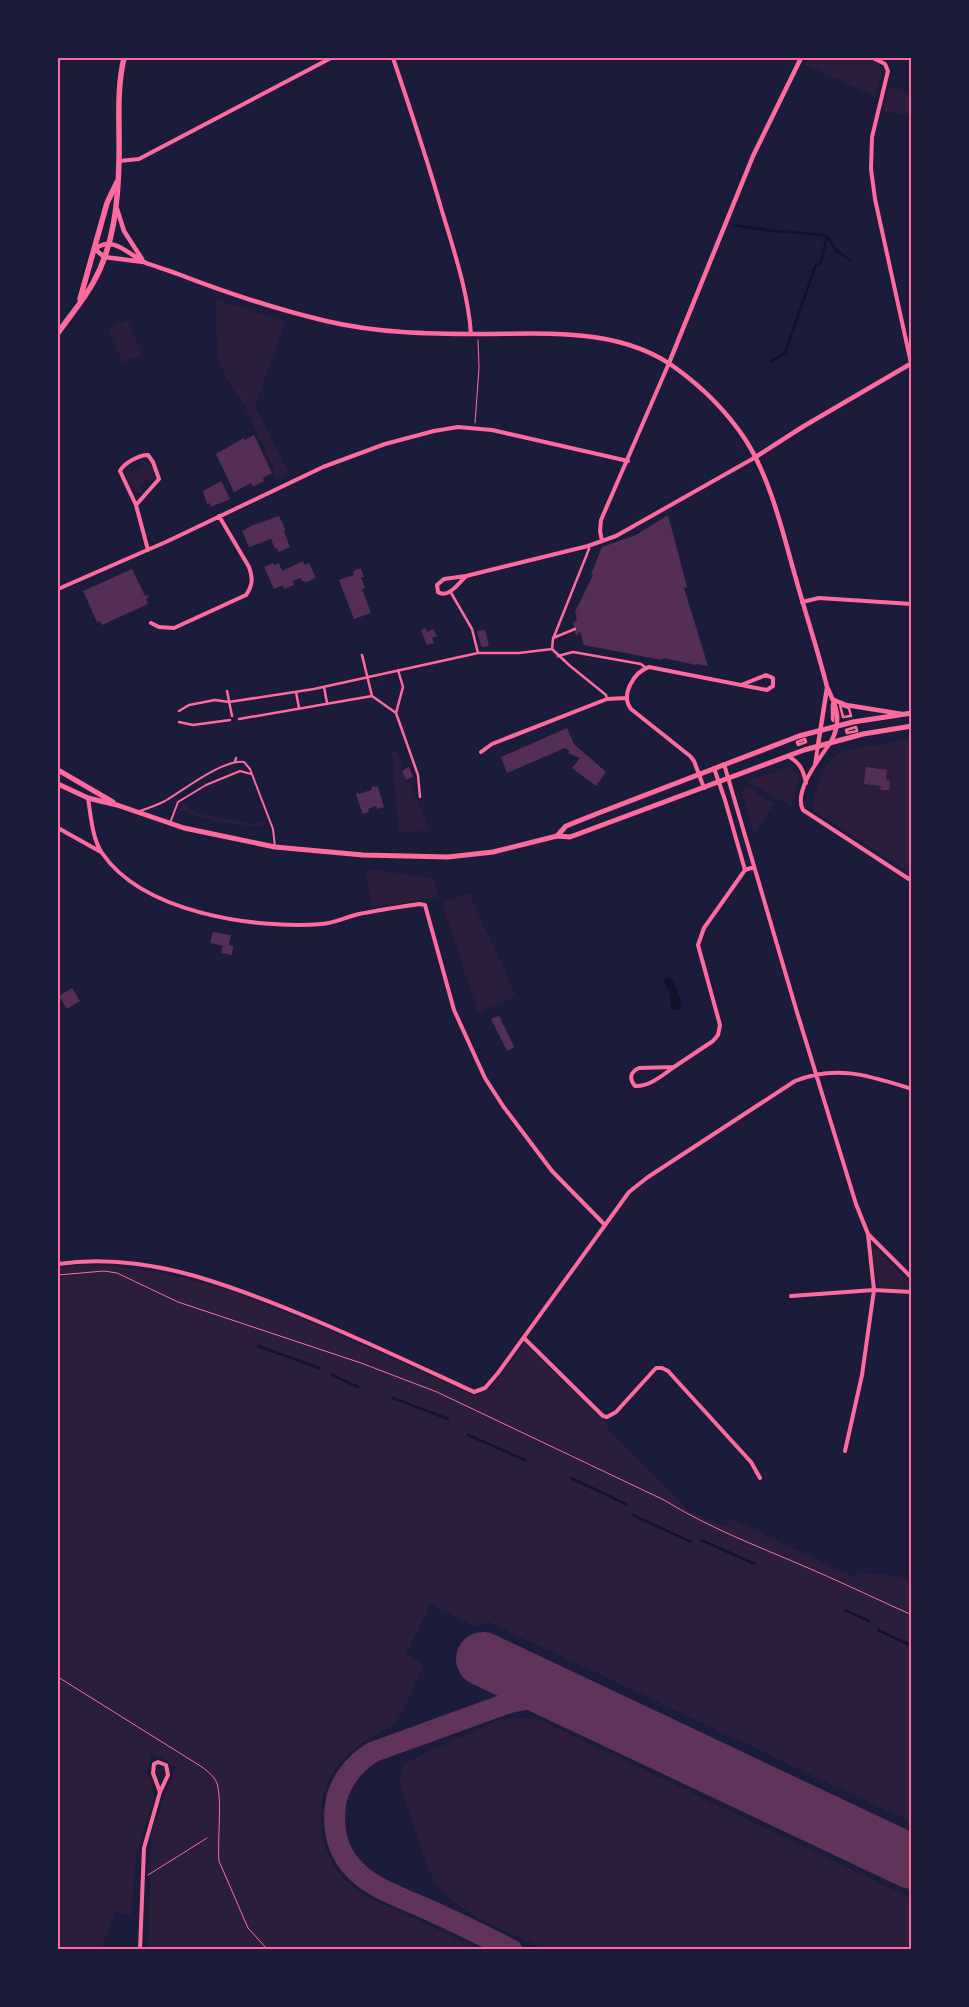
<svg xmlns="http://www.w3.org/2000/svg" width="969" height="2007" font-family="Lora,serif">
	<rect width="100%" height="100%" fill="#1b1b3a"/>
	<path fill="#2a1e3b" d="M809,58C824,57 877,52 881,69C883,76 877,89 875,96L806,65Z
		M889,86L911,94V115L883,111Z
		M215,299L285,321L255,406L289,473L276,479L272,465L243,403L226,379L217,354Z
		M127,320L142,354L123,363L108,329Z
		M145,460C151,464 156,475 153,482L147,478L139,488L144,492L140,494L133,491L125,474L128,467L131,472L143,467L140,461Z
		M911,739V874L815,811L813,808C815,788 824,761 842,751Z
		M396,751L403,767L401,768L407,783L410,782L430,830L399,833L392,752Z
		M789,767L799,775L792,806L749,783V781Z
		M747,787L774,804L754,835L741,790Z
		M184,803L192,811L200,814L252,824L264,822L266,825C238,829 206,819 179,810L182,804Z
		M366,869L434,878L438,897L372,907Z
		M469,893L516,996L478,1013L442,903Z
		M873,1249H877L911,1284V1289L880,1288L878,1286L872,1252Z
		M80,1265C167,1265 240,1292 319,1326C370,1348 421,1371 472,1395L480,1394L491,1388L525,1343L609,1425L606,1428L689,1511L725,1527L731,1519L856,1578L857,1573L886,1574L911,1579V1822L489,1622L476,1627L431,1604L406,1654L424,1664C418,1676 403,1715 396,1722C392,1727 384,1729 379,1732C367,1740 355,1747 345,1757C312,1789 314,1846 344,1879C352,1887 362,1893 372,1899L479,1949H148L151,1835L176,1766H171L164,1759L152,1754L146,1773L151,1779L154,1797L137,1850L131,1915L115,1912L101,1949H58V1268Z
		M517,1718L538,1719L911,1898V1949H544L472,1915L446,1896L434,1880L429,1870L401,1790C400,1778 399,1770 408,1761L498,1720Z"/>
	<path fill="#12122b" d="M667,977L672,978L680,998L681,1009L672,1010L670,1003V993L663,980Z"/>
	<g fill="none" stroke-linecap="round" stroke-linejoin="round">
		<path stroke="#12122b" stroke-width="2.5" d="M735,225L779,232L785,231L827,236L836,250L850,260
			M772,361L785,353L815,267L821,262L827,236
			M258,1346L319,1368
			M332,1375L358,1387
			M393,1398L448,1419
			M468,1435L525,1460
			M571,1478L626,1504
			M633,1515L691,1542
			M701,1540L755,1564
			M845,1610L869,1621
			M878,1630L912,1646"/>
		<path stroke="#603358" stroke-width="21" d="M512,1950C482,1935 452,1920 422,1907C400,1897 372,1888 355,1870C339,1854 333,1833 335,1810C336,1786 353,1764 373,1752L508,1703C546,1693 569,1702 603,1716"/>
		<path stroke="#603358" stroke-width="54" d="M483,1659L912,1862"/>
	</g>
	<path fill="#542f53" d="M254,435L272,473L263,478L264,481L253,487L251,483L234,492L216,454L244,438L245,440Z
		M221,481L230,499L211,507L209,503L207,504L203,491Z
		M668,515L687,587L684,588L708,666L696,664V665L664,658L662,660L584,645L580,632L576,636L573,623L577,620L575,612L593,575L591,574L602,547L636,535Z
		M279,516L284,526L285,530L284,531L290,547L279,552L277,548L275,549L271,539L249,547L242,531L253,525Z
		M303,561L304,565L309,563L316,578L307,582L302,581L301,578L293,581L294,585L284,589L283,585L274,589L264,567L273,563L274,565L279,563L282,571Z
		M132,569L145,596L148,595L149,597L146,599L148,604L102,625L100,621L97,622L83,591Z
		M357,569H361L364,577H361L365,588L362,589L371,613L354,619L339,580L354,575L353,572Z
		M425,628L427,632L433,629L437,636L432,638L434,643L427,645L421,630Z
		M485,630L489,646L483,647L481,646L477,631Z
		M567,728L574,744L606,772L596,786L572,768L580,758L568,753L570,751L565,748L507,773L501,757Z
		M409,767L413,777L406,780L402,771Z
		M866,767L887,770L886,780L890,781L889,790H880L881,786L864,784Z
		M372,786L378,787L384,807L377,809L376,806L368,809L369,812L363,814L356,795L357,792L359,794L371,790Z
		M213,932L231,935L229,945L233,946L232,955L221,953L223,946L210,943Z
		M72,988L80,1001L67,1009L59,996Z
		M499,1016L513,1044L514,1048L507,1051L491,1019Z"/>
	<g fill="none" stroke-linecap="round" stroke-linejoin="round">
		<path stroke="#ff6b9d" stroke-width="1" d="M475,423L479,368L478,340
			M58,1275L104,1271L117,1273L178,1302L361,1363L437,1392L664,1500C708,1527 752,1544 799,1564C837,1580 874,1598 912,1615
			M58,1677L202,1767C207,1771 213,1775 216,1781C223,1795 217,1841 219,1861L248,1928L268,1950
			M148,1875L207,1838
			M244,1950L245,1949"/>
		<path stroke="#ff6b9d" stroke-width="2" d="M140,811C149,808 157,805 165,801C184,790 223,759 244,762L250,769L273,829L275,847
			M170,823L178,802L206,785L240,771L251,774"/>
		<path stroke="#ff6b9d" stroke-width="2.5" d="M588,546L589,549L553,639L552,649L569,665L606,695L607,699
			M450,591L472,629L478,653
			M553,638L575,629
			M362,655L372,696L396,713L418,775L420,797
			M558,656L573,652L641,664L646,668
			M324,687L327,703
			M227,691L232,716
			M296,692L299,708
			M832,704L834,712L833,721L832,719Z
			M840,705L849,708L851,716L843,717Z
			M179,711L189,705L215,700L229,702L314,689L478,653H519L552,649
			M396,713L403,687L398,670
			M239,719L372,696
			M179,722L193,725L230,720
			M856,727L857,731L847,733L846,730Z
			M805,739L806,742L798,745L797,742Z
			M235,762L236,758"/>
		<path stroke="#ff6b9d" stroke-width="4" d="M393,58C410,108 427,159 442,211C454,251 468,292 471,334
			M873,58L885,64L888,71L872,137L871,169L875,199L911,363
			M119,161L139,159L331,58
			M136,505L159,479L153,462L148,455C139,455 124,463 120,471L136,505L148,550
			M602,541L600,531L601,520L669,363
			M466,576L588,546L616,536L754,458
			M466,576C459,583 448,599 438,592L437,585L444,579Z
			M58,589L168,541L323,467L385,444L434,431L458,427L492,430L628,461
			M802,602L819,598L912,604
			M151,623L159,627L174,628L246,595C253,585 253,578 249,567L219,516
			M830,743C819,759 793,792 803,810L912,881
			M481,752L492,744L607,699L626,698
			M788,756C800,763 803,769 806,783
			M724,764L796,1009L856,1204L868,1234L912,1278
			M815,765L818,745
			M714,768L725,800L745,870
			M704,788L694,761L690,756L631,709C620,695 634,672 649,667L767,690L773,686V678L766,675L741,685
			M88,798C91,816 92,838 102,853C143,913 254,929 322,924C334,923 346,917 359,914C378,910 399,907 419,904L425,905L454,1010L485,1078L503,1106L552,1171L605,1225
			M58,828L101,852
			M674,1067L713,1041L718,1035L720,1025L698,945L704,928L745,870L754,867
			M674,1067C663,1075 649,1087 635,1086C629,1079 630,1072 639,1068Z
			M58,1264C143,1252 222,1282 300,1314C359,1338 416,1365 474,1392L485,1388L498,1373L629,1192L648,1177L795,1081C837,1064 870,1076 912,1089
			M791,1296L874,1290L912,1292
			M524,1338L603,1416L607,1417L616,1412L656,1368H662L668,1371L751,1462L760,1478
			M845,1451L862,1375L874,1290L868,1234
			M140,1950L144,1848L160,1792L168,1775L166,1765L158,1762L154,1764L153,1773L160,1792"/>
		<path stroke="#ff6b9d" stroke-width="4.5" d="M117,209L124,231L142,259
			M144,262L104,257L95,249C113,234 130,256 146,263C157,267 168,270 178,274C227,293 275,309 326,321C377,333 428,334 481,334C546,334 621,327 677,369C703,388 727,412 745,439C771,479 783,534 796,579C806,615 818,651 827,687C837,707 842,720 831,742
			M669,363L753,156L801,58
			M754,458L804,426L912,363
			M834,700L846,705L902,714
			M818,745L827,688"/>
		<path stroke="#ff6b9d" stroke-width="5" d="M58,770L113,802
			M58,784L88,798L117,805L184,828L275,847L363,855L448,857L493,852L557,836L570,837L804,750L863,734L912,726
			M557,836L566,826L596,814L799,736L853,722L912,713"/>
		<path stroke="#ff6b9d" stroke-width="5.5" d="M80,299L107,203L117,182
			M58,333C69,317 83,301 93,283C114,246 118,202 119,161C120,126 116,91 124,58"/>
	</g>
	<rect width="969" height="2007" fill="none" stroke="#1b1b3a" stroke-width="118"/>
	<rect x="59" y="59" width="851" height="1889" fill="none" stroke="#ff6b9d" stroke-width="2"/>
</svg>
